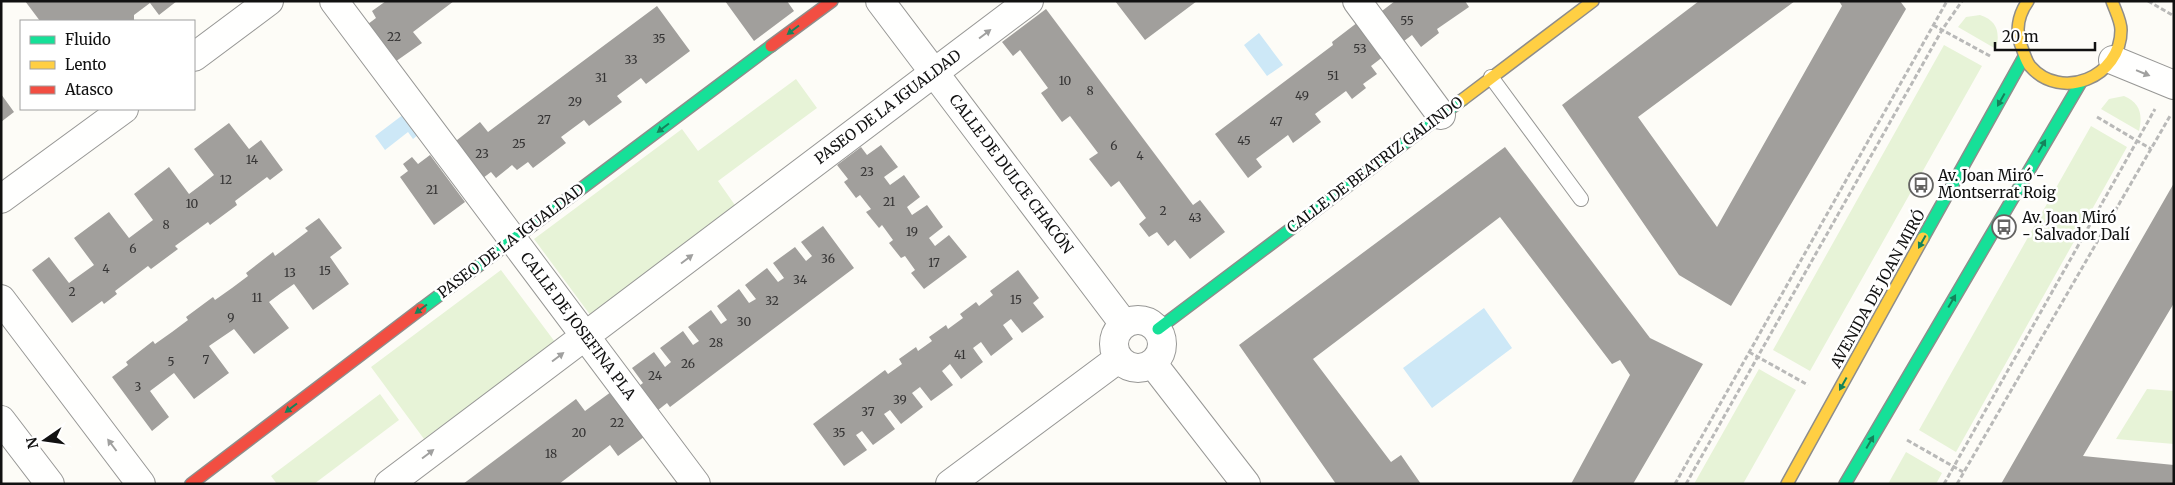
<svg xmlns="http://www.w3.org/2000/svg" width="2175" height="485" font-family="Merriweather,serif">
	<rect width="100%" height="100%" fill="#fdfcf7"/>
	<path fill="#e7f3d7" d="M1980,15C1998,21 2000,33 1996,49L1958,27L1966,17Z
		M1944,45L1982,66L1810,371L1773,350Z
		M796,79L817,108L718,181L737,208L591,316L534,239L682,129L698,151Z
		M2124,96C2140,103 2143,114 2139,131L2101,109L2109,99Z
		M2091,126L2127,147L1956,452L1919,430Z
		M501,270L555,342L424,439L371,367Z
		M1759,369L1796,390L1743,484H1694Z
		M2147,389L2174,391V444L2116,439Z
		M380,394L399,420L314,484H277L271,476Z
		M1906,452L1942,473L1936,484H1888Z"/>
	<path fill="#cde8f7" d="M1259,33L1283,65L1267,76L1244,45Z
		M404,114L419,134L413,139L408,132L385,150L375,136Z
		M1484,308L1512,348L1432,408L1403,368Z"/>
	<path fill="#a19f9c" d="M25,1H177L159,15L150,3L134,15V20L132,21H40Z
		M386,1H454L413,32L422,43L392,64L364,27L376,18L372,11Z
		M725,1H787L794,11L754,41Z
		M1115,1H1197L1145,40Z
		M1395,1H1465L1469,7L1437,29L1439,33L1421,47L1412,35L1400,44L1378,14Z
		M1699,1H1795L1638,117L1717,227L1842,6L1839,1H1900L1906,9L1731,306L1679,275L1562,105Z
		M657,6L690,51L646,84L641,78L617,96L622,102L589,126L584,120L561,137L566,143L533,168L528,162L517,170L512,165L496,178L491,172L479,181L452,144L480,122L488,132Z
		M1046,9L1193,205L1200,200L1225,232L1190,259L1175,240L1168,246L1157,232L1149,237L1139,224L1146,218L1119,181L1111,187L1089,159L1098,153L1070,116L1062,122L1051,107L1041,93L1048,88L1020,50L1013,56L1002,42Z
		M1362,19L1388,53L1371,66L1377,74L1363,84L1366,88L1352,99L1346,91L1315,114L1321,122L1293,143L1288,135L1256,159L1262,167L1248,178L1215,134L1333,45L1332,42Z
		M1,94L14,112L1,122Z
		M229,123L249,149L261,140L283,170L270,180L267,177L235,201L237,205L210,225L208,222L175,246L178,249L151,269L148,266L115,291L117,294L104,304L102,301L72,323L32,270L49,257L69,283L94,265L74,238L109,212L129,238L153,220L134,194L169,167L189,194L201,185L214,175L194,149Z
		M881,145L898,167L884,177L890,185L904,175L920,197L907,207L912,215L927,205L943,227L929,238L935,246L949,235L967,257L924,289L911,273L915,270L905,256L901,258L889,243L893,240L882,225L879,228L866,212L871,209L860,195L856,198L844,182L848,179L837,165L861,147L867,155Z
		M1505,147L1650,338L1703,364L1633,484H1571L1630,375L1620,360L1612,364L1500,217L1313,359L1391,462L1401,455L1421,484H1336L1239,345Z
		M430,155L465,202L434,225L400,177L408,171L403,164L412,157L418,164Z
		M2174,183V303L2083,456L2174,465V484H2001Z
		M319,218L342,248L330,257L349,284L313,310L294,284L281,293L269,302L289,328L254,354L234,329L209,346L229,373L194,399L174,373L150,391L169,417L152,431L112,377L128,365L126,362L153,341L155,344L172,332L188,320L186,317L213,297L215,300L232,288L248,276L246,273L273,252L275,256L308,231L305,228Z
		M823,226L854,268L670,407L667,403L653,414L635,389L643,383L632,368L654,352L665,367L671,362L660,348L683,331L693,345L699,341L688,327L711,310L721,324L727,320L717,306L739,289L749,303L756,299L745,285L767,268L778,282L784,278L773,263L795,247L806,261L812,256L801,242Z
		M1018,270L1039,298L1033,303L1044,317L1022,333L1011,319L1003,325L1013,339L991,356L981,342L973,348L983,362L961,379L950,364L942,371L953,385L931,401L920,387L912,393L923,407L901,424L890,410L884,414L895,429L873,445L862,431L856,435L867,450L844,466L813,424L885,370L888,374L902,364L899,359L916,347L918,351L932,341L929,337L946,325L948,329L963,318L960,314L976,302L979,306L993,295L990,291Z
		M615,389L648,434L618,456L610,445L559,484H463L576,399L585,411Z"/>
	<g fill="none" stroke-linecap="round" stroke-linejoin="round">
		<g stroke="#979795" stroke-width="16">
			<path id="lane" d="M1491,77L1581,199"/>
		</g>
		<g stroke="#979795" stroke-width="30">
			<path id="street" d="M334,1L696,484
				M880,1L1124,324
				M1357,1L1441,115
				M194,57L269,1
				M2113,60L2174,85
				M1,199L124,109
				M1,299L141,484
				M1114 344a24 24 0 1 1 48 0a24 24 0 1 1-48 0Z
				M1153,364L1246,484
				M1,420L50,484
				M389,484L1029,1
				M950,484L1118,359"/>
		</g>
		<g stroke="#8e8d8b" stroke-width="14">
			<path id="fast" d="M1923,238L2024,57
				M421,309L771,46
				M1158,329L1462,100
				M1845,484L2081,82"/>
		</g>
		<g stroke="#8e8d8b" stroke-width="14">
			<path id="slow" d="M2028,1C2018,15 2015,32 2022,48C2024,53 2026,61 2030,66C2061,102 2121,77 2121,30C2121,21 2115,10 2112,1
				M1462,100L1593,1
				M1787,484L1923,238"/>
		</g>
		<g stroke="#8e8d8b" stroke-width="14">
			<path id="jam" d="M771,46L832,1
				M191,484L421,309"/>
		</g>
		<path stroke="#b9b9b8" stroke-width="3" stroke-dasharray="5 2.5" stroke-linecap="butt" d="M2148,1L2174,16
			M1933,25L1990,56
			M2097,117L2151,149
			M1749,352L1808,385
			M1907,440L1963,472
			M1675,484L1947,1
			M1686,484L1942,30L1962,1
			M1944,484L2155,109
			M1957,484L2170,116"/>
		<use href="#lane" stroke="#fffffe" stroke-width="14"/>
		<use href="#street" stroke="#fffffe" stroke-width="28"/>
		<use href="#fast" stroke="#16e098" stroke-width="11"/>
		<use href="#slow" stroke="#ffcf43" stroke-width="11"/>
		<use href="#jam" stroke="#f24e42" stroke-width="11"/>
	</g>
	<defs><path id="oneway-solid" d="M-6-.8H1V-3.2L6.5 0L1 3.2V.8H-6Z" transform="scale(1.25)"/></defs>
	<g fill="#14835b">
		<use href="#oneway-solid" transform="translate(793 30) rotate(143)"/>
		<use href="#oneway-solid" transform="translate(2001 100) rotate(119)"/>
		<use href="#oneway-solid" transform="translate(663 128) rotate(143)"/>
		<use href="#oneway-solid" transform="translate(2042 146) rotate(-60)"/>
		<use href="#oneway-solid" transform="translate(1922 242) rotate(119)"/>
		<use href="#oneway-solid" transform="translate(1952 301) rotate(-60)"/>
		<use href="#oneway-solid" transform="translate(421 309) rotate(143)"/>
		<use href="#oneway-solid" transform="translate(1843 384) rotate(119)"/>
		<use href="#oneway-solid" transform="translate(291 408) rotate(143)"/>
		<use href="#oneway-solid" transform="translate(1870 442) rotate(-60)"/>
	</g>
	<g fill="#a0a09f">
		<use href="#oneway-solid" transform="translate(985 34) rotate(-37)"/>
		<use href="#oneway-solid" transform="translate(2143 73) rotate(22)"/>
		<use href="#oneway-solid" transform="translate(687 259) rotate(-37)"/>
		<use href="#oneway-solid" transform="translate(558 357) rotate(-37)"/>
		<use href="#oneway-solid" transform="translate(112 445) rotate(-127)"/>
		<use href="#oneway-solid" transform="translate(428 454) rotate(-37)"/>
	</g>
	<defs>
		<g id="bus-ring" transform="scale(1.25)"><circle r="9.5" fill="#fff" stroke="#646362" stroke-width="1.5"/><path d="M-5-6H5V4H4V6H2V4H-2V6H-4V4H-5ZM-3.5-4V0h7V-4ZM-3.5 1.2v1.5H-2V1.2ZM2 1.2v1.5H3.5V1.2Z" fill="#646362"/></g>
	</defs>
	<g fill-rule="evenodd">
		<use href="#bus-ring" x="1921" y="185"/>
		<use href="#bus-ring" x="2004" y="227"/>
	</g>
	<g text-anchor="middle" stroke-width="5" stroke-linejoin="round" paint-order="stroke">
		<g font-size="12" fill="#353434">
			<text x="1407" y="25">55</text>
			<text x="394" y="41">22</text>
			<text x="659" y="43">35</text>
			<text x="1360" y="53">53</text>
			<text x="631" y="64">33</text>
			<text x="1333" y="80">51</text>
			<text x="601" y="82">31</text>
			<text x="1065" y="85">10</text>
			<text x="1090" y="95">8</text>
			<text x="1302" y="100">49</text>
			<text x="575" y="106">29</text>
			<text x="544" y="124">27</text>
			<text x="1276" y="126">47</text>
			<text x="1244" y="145">45</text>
			<text x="519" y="148">25</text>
			<text x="1114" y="150">6</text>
			<text x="482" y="158">23</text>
			<text x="1140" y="160">4</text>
			<text x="252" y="164">14</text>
			<text x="867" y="176">23</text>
			<text x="226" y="184">12</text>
			<text x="432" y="194">21</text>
			<text x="889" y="206">21</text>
			<text x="192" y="208">10</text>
			<text x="1163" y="215">2</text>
			<text x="1195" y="222">43</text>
			<text x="166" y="229">8</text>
			<text x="912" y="236">19</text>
			<text x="133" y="253">6</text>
			<text x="828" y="263">36</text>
			<text x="934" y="267">17</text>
			<text x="106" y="273">4</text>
			<text x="325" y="275">15</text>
			<text x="290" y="277">13</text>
			<text x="800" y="284">34</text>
			<text x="72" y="296">2</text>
			<text x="257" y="302">11</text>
			<text x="1016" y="304">15</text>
			<text x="772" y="305">32</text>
			<text x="231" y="322">9</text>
			<text x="744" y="326">30</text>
			<text x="716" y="347">28</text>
			<text x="960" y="359">41</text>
			<text x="206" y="364">7</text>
			<text x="171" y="366">5</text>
			<text x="688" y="368">26</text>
			<text x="655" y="380">24</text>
			<text x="138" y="391">3</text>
			<text x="900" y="404">39</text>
			<text x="868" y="416">37</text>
			<text x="617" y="427">22</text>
			<text x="579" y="437">20</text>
			<text x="839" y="437">35</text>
			<text x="551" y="458">18</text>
		</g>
		<g font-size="15" fill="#111" stroke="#fff">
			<text transform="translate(888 107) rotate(-37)" y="5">PASEO DE LA IGUALDAD</text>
			<text transform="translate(1375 165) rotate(-37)" y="5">CALLE DE BEATRIZ GALINDO</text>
			<text transform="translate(1011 174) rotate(53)" y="5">CALLE DE DULCE CHACÓN</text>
			<text transform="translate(511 241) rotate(-37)" y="5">PASEO DE LA IGUALDAD</text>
			<text transform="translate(1878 289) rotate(-61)" y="5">AVENIDA DE JOAN MIRÓ</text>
			<text transform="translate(578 326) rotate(53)" y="5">CALLE DE JOSEFINA PLA</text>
		</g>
		<g font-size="15" fill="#111" stroke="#fff" text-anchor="start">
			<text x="1938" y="181">Av. Joan Miró -<tspan x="1938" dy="17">Montserrat Roig</tspan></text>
			<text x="2022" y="223">Av. Joan Miró<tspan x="2022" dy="17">- Salvador Dalí</tspan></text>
		</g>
	</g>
	<rect width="2175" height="485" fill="none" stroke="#111111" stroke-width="5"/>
	<rect x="20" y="20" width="175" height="90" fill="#ffffff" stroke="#a0a0a0"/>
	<rect x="30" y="36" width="25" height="8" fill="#16e098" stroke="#a0a0a0"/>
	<text x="65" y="45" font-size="15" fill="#111111">Fluido</text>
	<rect x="30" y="61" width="25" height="8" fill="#ffcf43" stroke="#a0a0a0"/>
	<text x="65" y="70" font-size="15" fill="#111111">Lento</text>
	<rect x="30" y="86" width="25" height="8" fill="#f24e42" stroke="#a0a0a0"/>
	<text x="65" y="95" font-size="15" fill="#111111">Atasco</text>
	<g transform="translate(45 440) rotate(257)" stroke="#ffffff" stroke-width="4" paint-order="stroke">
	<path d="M0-4L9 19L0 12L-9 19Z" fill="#111111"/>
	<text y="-8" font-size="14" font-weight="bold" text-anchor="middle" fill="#111111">N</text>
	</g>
	<path d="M1995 42v8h100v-8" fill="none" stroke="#111111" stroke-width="2.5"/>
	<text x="2002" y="42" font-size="15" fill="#111111" stroke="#ffffff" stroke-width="4" paint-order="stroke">20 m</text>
</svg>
